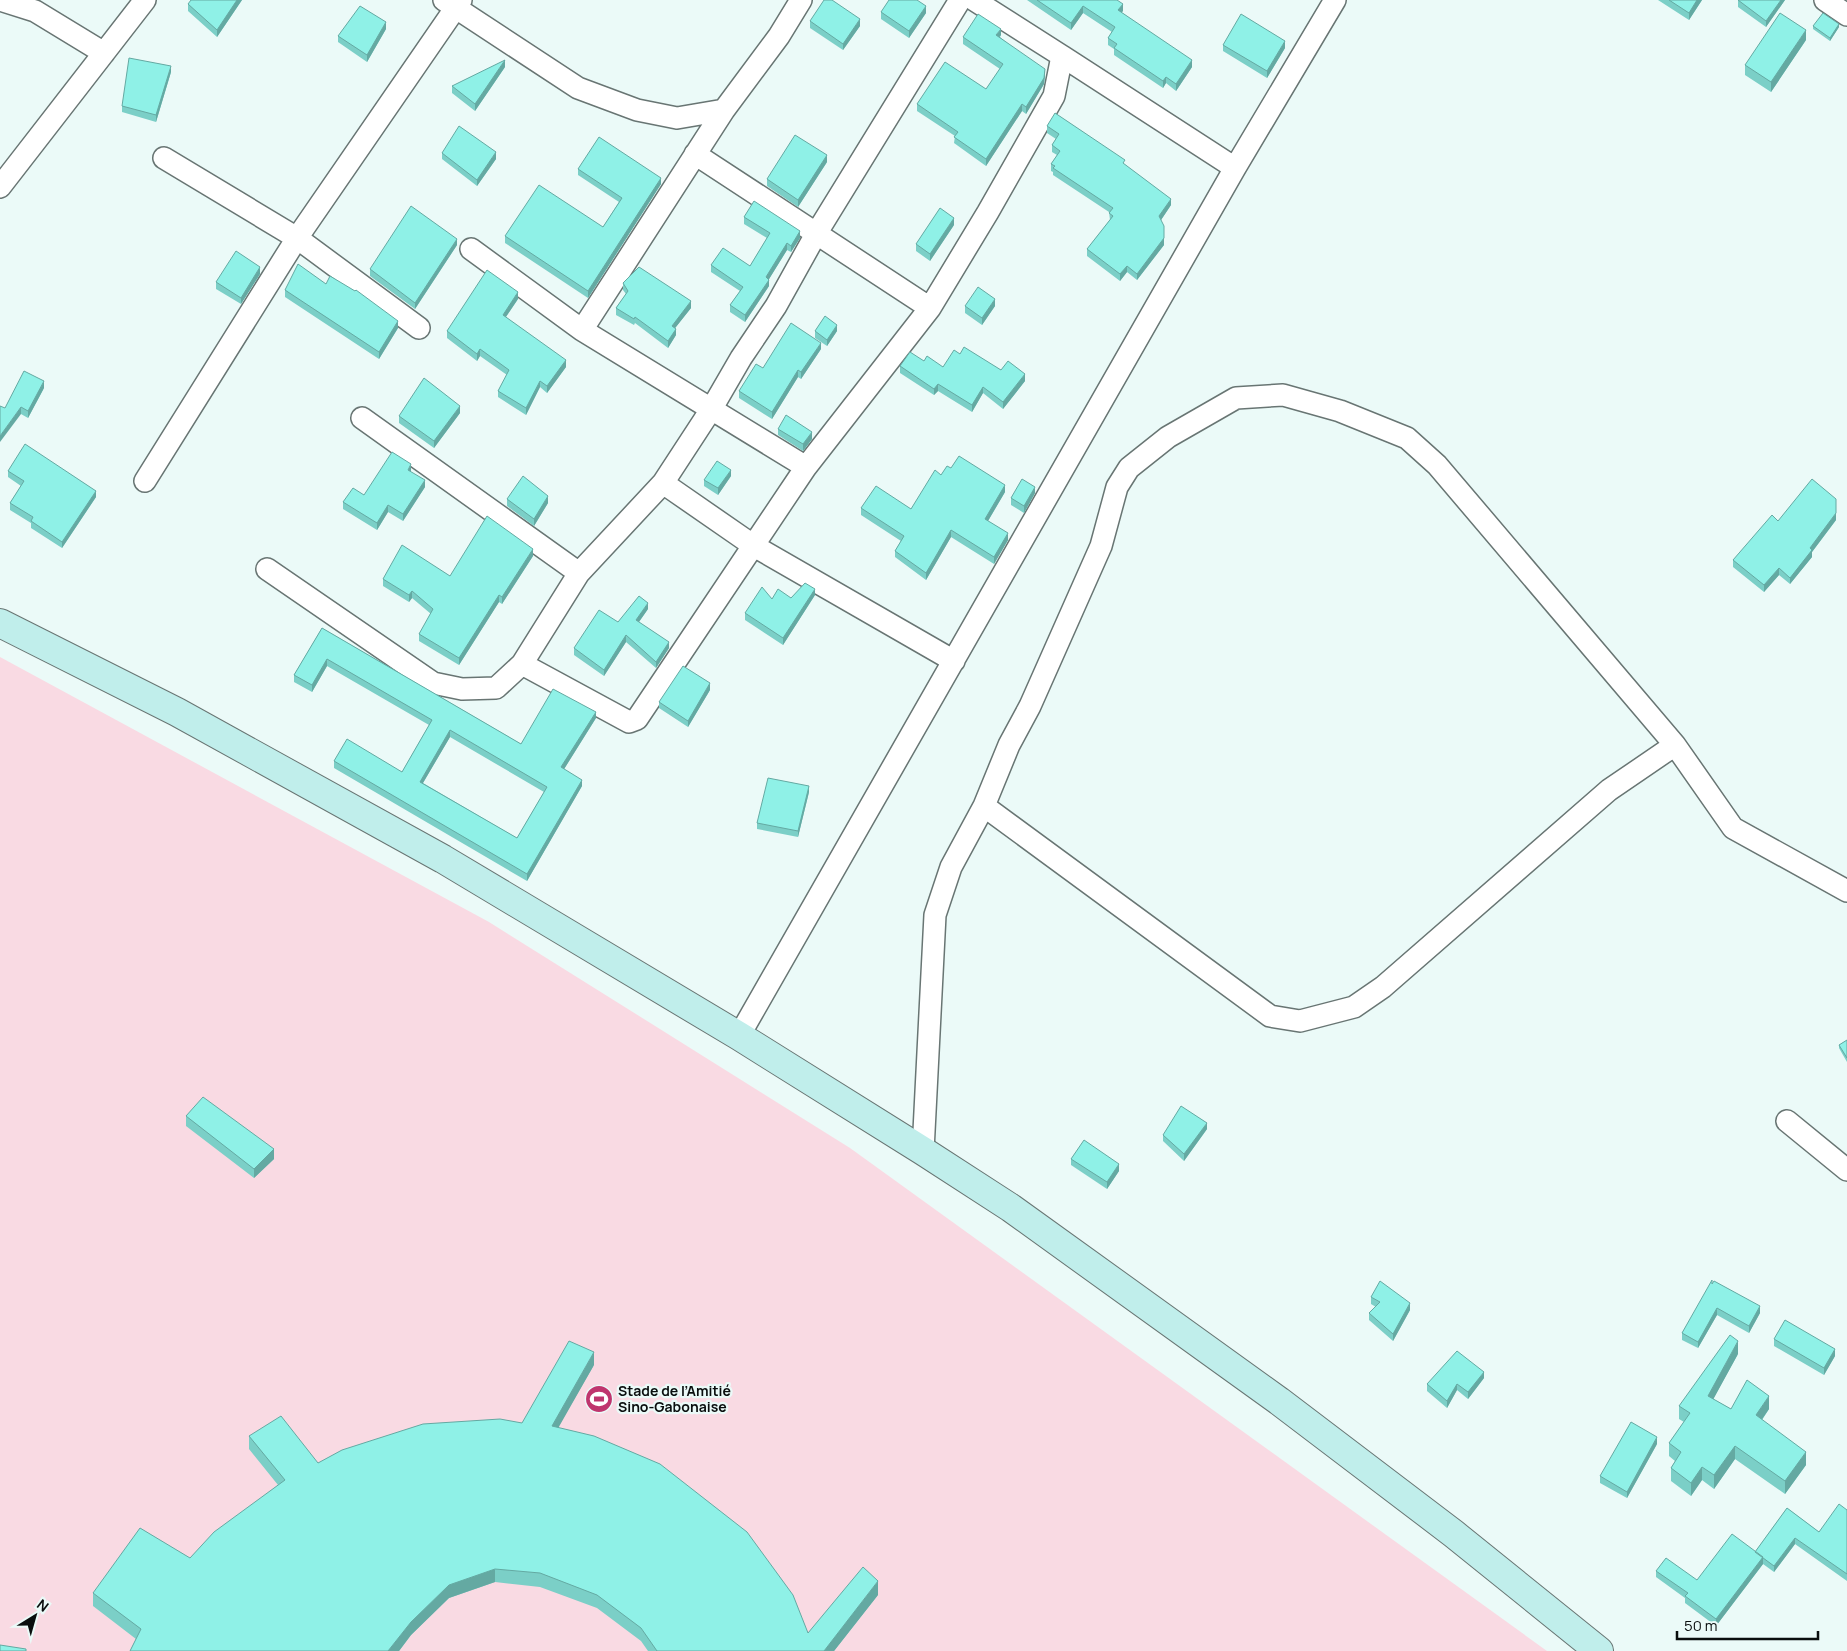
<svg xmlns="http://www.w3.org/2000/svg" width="1847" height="1651" font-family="Manrope,sans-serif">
	<rect width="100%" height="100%" fill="#ebfaf8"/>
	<path fill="#f9dae3" d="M0,657L489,922L850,1148L1547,1651H0Z"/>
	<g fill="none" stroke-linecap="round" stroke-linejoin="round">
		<g stroke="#687573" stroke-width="24">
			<path id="minor" d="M0,0L35,11L104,53
				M444,0L578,88L637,110L677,118L724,110
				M1825,0L1847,15
				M1062,56L1235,168
				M695,154L930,308
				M164,158L297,238L419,328
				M0,187L145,0
				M471,249L582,330L806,467
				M582,330L724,110L779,36L801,0
				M362,418L579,573
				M145,481L297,238L461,0
				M663,483L754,546L954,661
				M267,569L433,683L462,689L496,688L522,664L579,573L663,483L712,408L741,358L776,306L816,234L960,0
				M522,664L629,722L637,719L806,467L930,308L988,212L1054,96L1062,56L974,0
				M984,806L1270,1016L1300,1021L1354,1007L1383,987L1609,790L1675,745
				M739,1036L1235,168L1335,0
				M1787,1121L1847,1170
				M923,1151L935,915L951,867L984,806L1009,745L1030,706L1101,546L1117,487L1129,468L1168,437L1236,398L1283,395L1340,411L1407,438L1437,465L1675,745L1733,828L1847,891"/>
		</g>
		<g stroke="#687573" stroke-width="30">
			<path id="secondary" d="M0,623L177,712L443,859L739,1036L923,1151L1011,1208L1279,1401L1454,1534L1599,1651"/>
		</g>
		<use href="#minor" stroke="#fff" stroke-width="21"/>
		<use href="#secondary" stroke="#c0eeeb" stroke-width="28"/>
	</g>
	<path fill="#7bcfc7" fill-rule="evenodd" d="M242,0L217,37L188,11V4Z
		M1027,0H1117L1123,11L1121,12L1192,67L1176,91L1166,83L1163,88L1114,55V49L1108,45V38L1112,32L1083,13L1071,30Z
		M1658,0H1702L1689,20Z
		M1738,0H1785L1766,27L1738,7Z
		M881,12L926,13L909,38L881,19Z
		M810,21L860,26L843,50L810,28Z
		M1813,26L1839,27L1830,41L1813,29Z
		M386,29L367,62L338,42V36Z
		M1001,35L1000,37L1045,75L1044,84L1026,114L1022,111L986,166L954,143L955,136L917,111V104L986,89L1000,69L963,44V37Z
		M1806,40L1771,92L1745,75V65Z
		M1223,45L1285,48L1267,78L1223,51Z
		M505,67L475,111L452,93V86Z
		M171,72L156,122L122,112V106Z
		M1047,126L1125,165L1171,205L1161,220L1164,245L1137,280L1127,272L1120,281L1087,256V249L1110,220L1109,212L1053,175V172L1051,171V164L1057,155L1052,152V145L1056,139L1047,133Z
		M442,153L496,159L477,186L442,159Z
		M827,162L798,207L767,186V179Z
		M578,169L661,184L588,298L505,243V236L603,227L619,202L578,175Z
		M744,217L800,238L791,252L787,250L769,279V286L745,322L730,312V305L740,291L711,272V265L750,266L767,238L744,224Z
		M954,225L930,261L916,251V244Z
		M457,245L415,309L370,276V269Z
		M260,274L241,304L216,289V282Z
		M623,283L691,308L675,328L676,335L668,348L635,323L634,325L616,315V308L626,294L623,290Z
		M326,284L355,291L398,328L379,359L285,297V290Z
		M518,299L506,317L566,367L547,393L540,387L526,415L498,397V391L507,375L480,356L477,361L447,338V331Z
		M965,306H995L982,325L965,313Z
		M815,331H837L827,346L815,338Z
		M821,349L801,379L798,377L772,419L739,398V391L763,368Z
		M960,354L1001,370L1025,381L1003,409L983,393L972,412L938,391L934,395L900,373V366L924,361L943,367Z
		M44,388L28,418L21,414L5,408Z
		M460,413L434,448L399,423V416Z
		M778,429L812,439L803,451L778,435Z
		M951,468L1005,492L988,521L1008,540L994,564L951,537L926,580L895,557V551L901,541L861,515V508L911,509L941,475Z
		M8,471L96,497L62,548L31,528V523L10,510V503L21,486L8,477Z
		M411,471V472L425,487L403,521L388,512L377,530L343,509V502L364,495Z
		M731,476L718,495L704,486V480Z
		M1035,493L1024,513L1011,505V498Z
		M507,499L548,503L534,526L507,506Z
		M1836,520L1812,552V557L1790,584L1779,575L1764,592L1733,567V560L1778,521Z
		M533,556L502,604L499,602L459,665L419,641V634L431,614L412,598L409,602L383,586V579L450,576Z
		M815,595L783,645L745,620V613L772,599L791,598Z
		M648,609L639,622L669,648L656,668L626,642L604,676L574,655V648L618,622Z
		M322,628L521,744L596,718L564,769L582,786L527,881L334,768V761L402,772L429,725L327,666L312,692L294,682V675ZM450,737L544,792L517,838L423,783Z
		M710,690L688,727L659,708V702Z
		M809,792L798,837L757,829V823Z
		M1847,1040V1062L1839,1048V1045Z
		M186,1116L274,1159L254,1178L186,1126Z
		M1207,1129L1184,1161L1163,1141V1135Z
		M1071,1159L1119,1171L1107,1189L1071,1165Z
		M1712,1284L1760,1313L1749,1333L1717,1315L1698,1348L1682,1340V1333Z
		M1371,1297L1410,1310L1393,1341L1369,1320V1313L1376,1307L1371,1304Z
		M1774,1339L1835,1356L1824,1375L1774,1346Z
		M1738,1354L1713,1399L1731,1409H1769L1762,1420L1806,1465L1785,1494L1735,1459L1714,1489L1702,1480L1691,1496L1671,1481V1468L1675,1461L1669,1456V1443L1684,1422L1679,1419V1406Z
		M594,1365L558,1427L808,1633L878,1595L834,1651H648L641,1641L597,1608L540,1587L495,1582L449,1598L411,1635L399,1651H130L136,1639L93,1606V1593L190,1558L278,1485L249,1449V1436L318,1463L522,1423Z
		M1484,1378L1468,1399L1457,1390L1447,1408L1427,1391V1384Z
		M1657,1444L1627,1498L1600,1483V1476Z
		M1787,1508L1819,1532L1847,1510V1581L1795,1544L1774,1572L1763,1564L1716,1626L1685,1603V1598L1656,1577V1571L1697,1580L1755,1552Z"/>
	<path fill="#64a9a2" d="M237,0H242L217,37V30Z
		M1697,0H1702L1689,20V13Z
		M1781,0H1785L1766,27V21Z
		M1123,4V11L1118,17V10Z
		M926,6V13L909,38V31Z
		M1083,6V13L1071,30V23Z
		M860,19V26L843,50V44Z
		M386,22V29L367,62V55Z
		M1839,24V27L1830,41V38Z
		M1001,29V35L996,41V35Z
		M1806,30V40L1771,92V82Z
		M1285,41V48L1267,78V71Z
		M505,60V67L475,111V104Z
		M1192,60V67L1176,91V84Z
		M171,66V72L156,122V115Z
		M1045,69V75L1044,84L1026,114V107Z
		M1166,77V83L1163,88V81Z
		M1022,104V111L986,166V159Z
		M496,152V159L477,186V180Z
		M827,155V162L798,207V200Z
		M661,178V184L588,298V291Z
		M1171,199V205L1159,223V216Z
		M954,218V225L930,261V254Z
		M800,231V238L791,252V246Z
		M1164,238V245L1137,280V274Z
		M457,239V245L415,309V303Z
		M787,243V250L766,284V277Z
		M1127,266V272L1120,281V274Z
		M260,267V274L241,304V298Z
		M769,280V286L745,322V315Z
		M518,292V299L503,321V315Z
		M995,299V306L982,325V318Z
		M691,301V308L672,332V326Z
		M398,321V328L379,359V352Z
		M837,325V331L827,346V340Z
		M676,329V335L668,348V341Z
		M821,343V349L801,379V372Z
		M480,349V356L477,361V354Z
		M566,360V367L547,393V386Z
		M798,370V377L772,419V412Z
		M1025,374V381L1003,409V402Z
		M44,381V388L28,418V411Z
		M540,381V387L526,415V408Z
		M938,384V391L934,395V389Z
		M983,387V393L972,412V405Z
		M460,406V413L434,448V441Z
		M21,407V414L0,442V436Z
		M812,432V439L803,451V444Z
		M411,464V471L408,477V470Z
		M731,470V476L718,495V488Z
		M425,480V487L403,521V514Z
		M1005,485V492L985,526V519Z
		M1035,487V493L1024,513V506Z
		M96,491V497L62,548V542Z
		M548,496V503L534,526V519Z
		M388,505V512L377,530V523Z
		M1836,513V520L1812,552V557L1790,584V578L1810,548Z
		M951,530V537L926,580V573Z
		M1008,533V540L994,564V557Z
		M533,549V556L502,604V597Z
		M1779,568V575L1764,592V585Z
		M815,589V595L783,645V638Z
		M412,591V598L409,602V595Z
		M499,595V602L459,665V658Z
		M648,603V609L636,626V620Z
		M626,635V642L604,676V670Z
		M669,642V648L656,668V662Z
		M327,659V666L312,692V685Z
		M710,683V690L688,727V721Z
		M596,712V718L561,774V767Z
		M450,730V737L420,788V782Z
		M582,780V786L527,881V874Z
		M809,786V792L798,837V831Z
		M1207,1123V1129L1184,1161V1154Z
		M274,1149V1159L254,1178V1169Z
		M1119,1164V1171L1107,1189V1182Z
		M1410,1303V1310L1393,1341V1334Z
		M1760,1306V1313L1749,1333V1326Z
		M1717,1308V1315L1698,1348V1342Z
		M1738,1341V1354L1708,1409V1396Z
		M1835,1349V1356L1824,1375V1368Z
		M594,1352V1365L552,1439V1426Z
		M1484,1372V1378L1468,1399V1392Z
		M1457,1384V1390L1447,1408V1401Z
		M1769,1396V1409L1756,1428V1415Z
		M1657,1437V1444L1627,1498V1492Z
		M1735,1446V1459L1714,1489V1475Z
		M1806,1452V1465L1785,1494V1481Z
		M1702,1467V1480L1691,1496V1483Z
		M1795,1538V1544L1774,1572V1566Z
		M1763,1557V1564L1716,1626V1619Z
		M495,1569V1582L449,1598L411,1635L399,1651H388L411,1622L449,1585Z
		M878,1581V1595L834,1651H824Z"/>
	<path fill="#8ff1e7" stroke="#64a9a2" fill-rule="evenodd" d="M191,0H237L217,30L188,4Z
		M824,0H832L860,19L843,44L810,21Z
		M889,0H917L926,6L909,31L881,12Z
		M1037,0H1117L1123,4L1118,10L1192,60L1176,84L1166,77L1163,81L1114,48L1117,44L1108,38L1115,27L1083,6L1071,23Z
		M1669,0H1697L1689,13Z
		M1738,0H1781L1766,21Z
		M360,6L386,22L367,55L338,36Z
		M1780,13L1806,30L1771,82L1745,65Z
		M1823,13L1839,24L1830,38L1813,26Z
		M978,14L1001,29L996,35L1045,69L1044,78L1026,107L1022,104L986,159L954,137L958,132L917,104L945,62L986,89L1003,64L963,37Z
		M1241,14L1285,41L1267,71L1223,45Z
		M129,58L171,66L156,115L122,106Z
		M505,60L475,104L452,86Z
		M1055,113L1125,160L1123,163L1171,199L1159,216L1164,226V238L1137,274L1127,266L1120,274L1087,249L1113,216L1109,213L1113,208L1053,168L1055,166L1051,164L1060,151L1052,145L1059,134L1047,126Z
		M459,126L496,152L477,180L442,153Z
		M795,135L827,155L798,200L767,179Z
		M599,137L661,178L588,291L505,236L539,185L603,227L622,198L578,169Z
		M754,201L800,231L791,246L787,243L766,277L769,280L745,315L730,305L743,287L711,265L723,248L750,266L770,233L744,217Z
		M411,206L457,239L415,303L370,269Z
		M940,208L954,218L930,254L916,244Z
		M236,251L260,267L241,298L216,282Z
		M298,264L326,284L330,276L355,291L356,290L398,321L379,352L285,290Z
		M639,267L691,301L672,326L676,329L668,341L635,317L634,319L616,308L628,291L623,283Z
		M487,270L518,292L503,315L566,360L547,386L540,381L526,408L498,391L509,370L480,349L477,354L447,331Z
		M978,287L995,299L982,318L965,306Z
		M825,316L837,325L827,340L815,331Z
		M791,323L821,343L801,372L798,370L772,412L739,391L756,364L763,368Z
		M964,347L1001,370L1008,361L1025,374L1003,402L983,387L972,405L938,384L934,389L900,366L910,352L924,361L927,356L943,367L954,350L960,354Z
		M24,371L44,381L28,411L21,407L0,436V406L5,408Z
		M424,378L460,406L434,441L399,416Z
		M786,415L812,432L803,444L778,429Z
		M25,444L96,491L62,542L31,521L33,517L10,503L24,481L8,471Z
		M392,452L411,464L408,470L425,480L403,514L388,505L377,523L343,502L353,488L364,495Z
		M959,456L1005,485L985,519L1008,533L994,557L951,530L926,573L895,551L904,536L861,508L876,486L911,509L935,470L941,475L947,466L951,468Z
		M717,461L731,470L718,488L704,480Z
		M523,476L548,496L534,519L507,499Z
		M1022,479L1035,487L1024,506L1011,498Z
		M1812,479L1836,499V513L1810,548L1812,550L1790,578L1779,568L1764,585L1733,560L1772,515L1778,521Z
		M487,516L533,549L502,597L499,595L459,658L419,634L433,609L412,591L409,595L383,579L402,545L450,576Z
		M805,583L815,589L783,638L745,613L762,587L772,599L778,589L791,598Z
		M639,596L648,603L636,620L669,642L656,662L626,635L604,670L574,648L599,610L618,622Z
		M322,628L521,744L553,689L596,712L561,767L582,780L527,874L334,761L347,739L402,772L432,720L327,659L312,685L294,675ZM450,730L547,787L517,838L420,782Z
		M683,666L710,683L688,721L659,702Z
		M768,778L809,786L798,831L757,823Z
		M1847,1040V1058L1839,1045Z
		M203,1097L274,1149L254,1169L186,1116Z
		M1181,1106L1207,1123L1184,1154L1163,1135Z
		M1084,1140L1119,1164L1107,1182L1071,1159Z
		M1712,1280V1284L1714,1281L1760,1306L1749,1326L1717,1308L1698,1342L1682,1333Z
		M1380,1281L1410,1303L1393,1334L1369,1313L1380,1302L1371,1297Z
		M1785,1320L1835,1349L1824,1368L1774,1339Z
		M1730,1335L1738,1341L1708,1396L1731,1409L1747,1380L1769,1396L1756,1415L1806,1452L1785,1481L1735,1446L1714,1475L1702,1467L1691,1483L1671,1468L1681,1452L1669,1443L1690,1413L1679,1406Z
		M569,1341L594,1352L552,1426L594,1436L660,1464L747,1532L793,1595L808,1633L863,1567L878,1581L824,1651H657L641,1628L597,1595L540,1573L495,1569L449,1585L411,1622L388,1651H130L141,1629L93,1593L140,1528L190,1558L214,1532L285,1480L249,1436L281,1416L318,1463L342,1450L423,1424L500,1419L522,1423Z
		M1457,1351L1484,1372L1468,1392L1457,1384L1447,1401L1427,1384Z
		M1631,1422L1657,1437L1627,1492L1600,1476Z
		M1839,1504L1847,1510V1574L1795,1538L1774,1566L1755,1552L1787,1508L1819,1532Z
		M1732,1534L1763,1557L1716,1619L1685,1596L1688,1593L1656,1571L1666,1558L1697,1580Z
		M0,1645L26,1649V1651H0Z"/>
	<defs>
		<g id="stadium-disc" transform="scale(1.4375)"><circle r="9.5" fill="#bf356e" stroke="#ebfaf8"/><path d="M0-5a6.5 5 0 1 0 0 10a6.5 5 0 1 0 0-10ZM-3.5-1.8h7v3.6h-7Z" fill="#fff"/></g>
	</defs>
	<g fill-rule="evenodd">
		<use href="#stadium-disc" x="599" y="1399"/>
	</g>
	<g text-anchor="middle" stroke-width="4.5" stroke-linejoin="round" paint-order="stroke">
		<g font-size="14" font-weight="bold" fill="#0a0e0e" stroke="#ebfaf8" text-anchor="start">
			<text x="618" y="1396">Stade de l’Amitié<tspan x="618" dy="16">Sino-Gabonaise</tspan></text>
		</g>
	</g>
	<g transform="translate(35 1616) rotate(37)" stroke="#ebfaf8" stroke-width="4" paint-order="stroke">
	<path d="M0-4L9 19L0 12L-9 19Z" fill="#0a0e0e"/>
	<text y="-8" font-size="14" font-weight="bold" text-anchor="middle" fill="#0a0e0e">N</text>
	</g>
	<path d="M1677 1631v8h141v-8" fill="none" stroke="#0a0e0e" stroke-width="2.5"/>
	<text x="1684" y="1631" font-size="15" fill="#0a0e0e" stroke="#ebfaf8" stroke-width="4" paint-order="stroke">50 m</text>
</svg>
